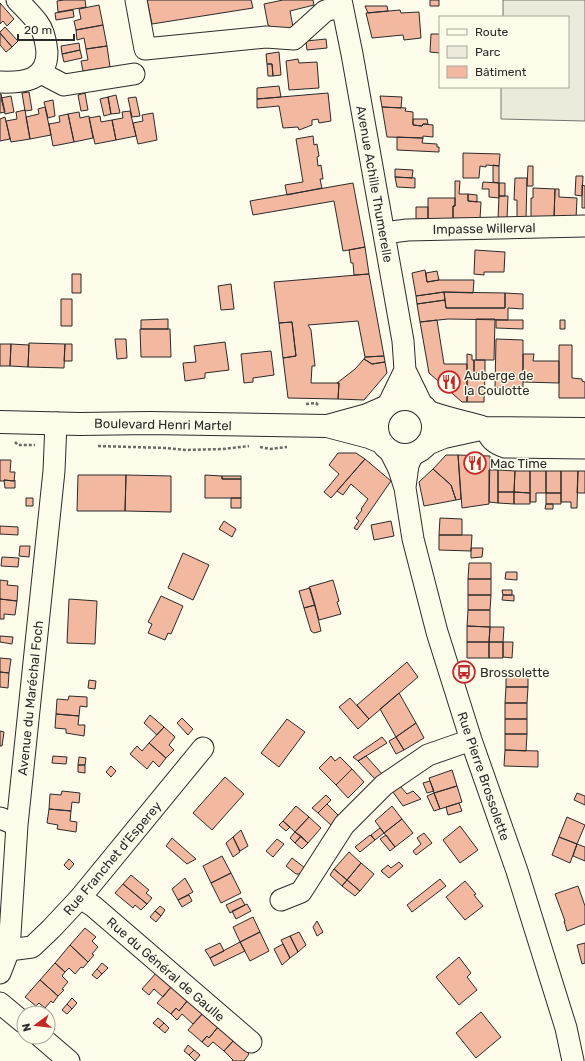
<svg xmlns="http://www.w3.org/2000/svg" width="585" height="1061" font-family="Rubik,sans-serif">
	<rect width="100%" height="100%" fill="#fdfbea"/>
	<path fill="#ecebdb" stroke="#74746e" d="M503,0H585V121L501,119V87H568V17H503Z"/>
	<path fill="#f2b8a0" stroke="#2b2b2b" d="M64,0H85L86,7L58,12L57,1Z
		M147,0H251L253,8L152,24Z
		M283,0H313L314,5L290,11L293,27L277,31L268,25L264,4Z
		M430,0H439V6H430Z
		M0,3L14,19L7,26L3,21L0,24Z
		M99,5L103,25L76,30L74,21L81,19L79,9Z
		M365,6H387L388,11L368,13Z
		M73,10L74,17L56,20L55,13Z
		M400,10L401,13L419,12L421,38L404,40L403,35L372,38L366,13Z
		M103,25L107,46L86,49L84,38L77,40L76,30Z
		M5,27L18,41L12,47L0,33V32Z
		M0,33L12,47L6,52L0,45Z
		M431,34H440V53L430,52Z
		M326,39L327,48L307,50L306,41Z
		M79,43L80,50L62,54L61,46Z
		M107,46L110,67L83,71L81,61L88,60L86,49Z
		M80,50L82,58L64,62L62,54Z
		M279,52L281,75L273,76L272,64H267L266,54Z
		M298,59L299,63L317,62L319,88L289,90L286,61Z
		M267,64H272L273,76H268Z
		M279,86L281,97L257,99V88Z
		M29,92L32,110L25,111L22,93Z
		M85,93L88,110L81,111L78,95Z
		M328,93L331,121L319,123L318,119L312,120V125L299,130L298,127L283,128L279,106L257,108V99Z
		M0,94H1L5,112L0,113Z
		M116,95L120,113L111,114L108,97Z
		M11,96L14,112L5,114L1,98Z
		M380,96L402,97L401,108L382,107Z
		M108,97L111,114L104,116L100,99Z
		M136,97L140,116L132,117L128,98Z
		M53,100L55,116L48,118L44,102Z
		M45,107L51,135L30,139L26,117L39,114L38,109Z
		M382,107L406,108L405,111L413,112V125L422,126L423,124L433,125V137L423,136V138L387,137Z
		M25,110L30,139L11,142L6,121L17,119L16,112Z
		M130,111L136,136L116,140L112,120L123,118L122,112Z
		M79,112L80,118L89,116L93,138L74,142L68,114Z
		M153,113L157,140L138,144L133,123L143,121L142,115Z
		M68,114L74,142L53,146L49,124L60,122L59,116Z
		M100,116L101,122L112,120L116,140L95,144L89,118Z
		M5,117L10,139L0,141V119Z
		M413,119H427L428,124H423L422,126L413,125Z
		M313,136L314,145L317,144L319,156L317,157L318,166L321,165L323,179H320L322,188L287,195L285,185L303,182L296,139Z
		M397,137L423,138L422,143L437,144V147H439V152L397,150Z
		M463,153L500,154L499,166L486,165V167L480,166L479,178H463Z
		M493,165L499,166V183L493,182Z
		M528,166H533V186H527Z
		M395,169L413,170L412,178L395,177Z
		M576,176H583L582,196L575,195Z
		M395,177L415,178V188L397,187Z
		M515,178H527L526,219H517V200H514Z
		M455,181H460L459,194H468V201L481,202L480,219H453V206H455Z
		M483,182L499,183V198L489,197V189H482Z
		M353,183L365,247L343,251L334,201L253,215L250,201Z
		M499,183H505V196H499Z
		M582,185L585,186V208H582Z
		M533,188L555,189L554,218H531V198H533Z
		M555,189H559V197L577,198L576,218H554Z
		M468,194L477,195V202L468,201Z
		M499,196H508L507,219H498Z
		M428,198H455V206H453V219H428Z
		M416,207H428V219H416Z
		M365,247L369,274L354,275L353,263H351L349,250Z
		M475,250L505,252L504,272H484V275L474,274Z
		M425,270L427,282L439,280H474L473,293L444,292L416,296L412,273Z
		M437,271L439,280L427,282L426,273Z
		M72,274H81V293H72Z
		M369,274L384,356L365,357L358,321L308,325L311,330L315,366H312L311,383H339L338,399L288,398L283,358L296,356L292,322L279,323L274,282Z
		M231,284L234,309L221,310L218,286Z
		M444,292L445,300L417,304L416,296Z
		M444,292L505,293V308H446Z
		M505,293L523,294V309L508,308V320L448,319L420,322L417,304L445,300L446,308H505Z
		M61,299H72V326H61Z
		M168,319V329H141V320Z
		M476,319H495L494,360H476Z
		M437,320L444,364H467V402H462L429,373L420,322Z
		M496,320H523V329L496,328Z
		M560,320H565V329H560Z
		M292,322L296,356L283,358L279,323Z
		M140,329H170L171,357H141Z
		M115,339H126L127,358L117,359Z
		M496,339L523,340V388H495Z
		M225,342L229,370L205,373V378L185,381L183,363L196,362L194,346Z
		M29,343L65,344L64,368L28,367Z
		M0,344H11L10,366H0Z
		M11,344L29,345L28,367L10,366Z
		M65,344H72V361H64Z
		M559,345H572V378L582,379V381L585,382V398H559Z
		M271,351L274,375L253,378V382L244,383L241,354Z
		M467,354L472,355V360H474V373H485L484,402H467Z
		M523,354H534L533,361H559V383L523,382Z
		M384,356L385,362L372,364L364,359L365,357Z
		M364,359L372,364L385,362L387,373L364,400L338,399L339,383H337L355,369Z
		M474,360H485V373H474Z
		M338,453H356L365,459L331,498L324,492L339,474L329,465Z
		M446,455H458L461,499L456,500L451,485L433,469Z
		M458,455L490,456L489,504L462,508Z
		M365,459L391,481L357,530L354,528L359,521L356,518L362,510L361,509L368,499L351,484L343,495L337,491Z
		M0,460H11L10,472H15L14,481L4,480V481H0Z
		M433,469L451,485L456,500L424,506L419,482Z
		M489,470H498V503L489,502Z
		M498,470L515,471L514,492H498Z
		M515,471H530V493L514,492Z
		M530,471H546V493H536V502H530Z
		M546,471H561V493H546Z
		M561,471H578L577,508H571V502H561Z
		M578,471H585V493H577Z
		M78,475H126L125,511H77Z
		M126,475L171,476V512L125,511Z
		M205,475L222,476V479H241V498H205Z
		M222,476H241V479H222Z
		M4,480L14,481L15,480V488H5Z
		M498,492H514V504L498,503Z
		M514,492L530,493V504H514Z
		M546,493H561V504H546Z
		M26,498H33V506H26Z
		M231,498H241V508H231Z
		M546,504H553V509H545Z
		M440,518L462,519V535H439Z
		M224,521L236,529L232,537L219,529Z
		M391,521L394,536L374,540L371,525Z
		M0,526L18,527V535L0,534Z
		M439,535H472L471,551L439,550Z
		M20,546H30L29,557L19,556Z
		M471,548H483L482,557L471,558Z
		M183,553L209,565L193,600L168,588Z
		M2,557L19,558L18,567L1,566Z
		M469,563H491V579H468Z
		M506,572H517V580L505,579Z
		M468,579H491V595H468Z
		M0,580L8,581L7,585L18,586L17,601L0,599Z
		M333,580L339,601L337,602L341,614L319,620L309,587Z
		M310,588L315,605L304,608L299,591Z
		M502,590H512V595H503Z
		M468,595H491L490,610H468Z
		M503,595H514V601L502,600Z
		M161,596L183,606L171,634L168,633L165,640L148,633L152,624L148,622Z
		M0,599L17,601L15,615L4,614V619H0Z
		M69,599L97,601L95,644L67,643Z
		M315,605L321,631L314,633L311,631L304,608Z
		M468,610H490V627L467,626Z
		M467,626L490,627L489,642H467Z
		M490,627H504L503,642H489Z
		M0,636L13,637L12,644L0,642Z
		M467,642H489V658H467Z
		M489,642H503V658H489Z
		M503,642H513L512,658L503,657Z
		M0,658L11,659L9,673L0,672Z
		M407,662L418,677L369,719L357,705Z
		M506,671H528V687H506Z
		M0,672L9,673L8,688L0,687Z
		M89,680L96,681L95,689L88,688Z
		M506,687H528L527,703H505Z
		M399,693L416,723L396,737L380,709Z
		M69,696L87,697V707L80,706L79,716L56,714L57,699L68,700Z
		M350,698L369,719L358,729L339,707Z
		M505,703H527V719H505Z
		M56,714L79,716L78,725H85L84,736L66,733V729L55,728Z
		M150,715L164,727L157,735L144,723Z
		M182,718L193,729L188,735L177,723Z
		M287,719L305,732L279,767L261,753Z
		M505,719H527V734H505Z
		M416,723L424,738L404,750L396,737Z
		M164,727L175,737L169,745L174,750L166,758L149,743Z
		M0,731L4,732L2,746H0Z
		M505,734H527L526,751L505,750Z
		M382,737L387,743L358,761L353,757Z
		M396,737L404,750L396,754L389,741Z
		M149,743L166,758L159,767L153,761L147,769L130,754L137,746L142,751Z
		M505,750L538,751V767L504,766Z
		M53,756L67,757L66,764L52,763Z
		M331,756L335,761L340,757L352,769L336,785L319,768Z
		M366,756L383,775L376,780L358,761Z
		M79,757L86,758L85,765H78Z
		M78,765H85V773L78,772Z
		M111,766L116,771L111,777L106,772Z
		M352,769L364,782L348,798L336,785Z
		M452,770L457,786L434,793L429,778Z
		M225,777L244,794L212,830L193,813Z
		M430,781L434,791L427,793L423,783Z
		M400,786L407,794L413,791L421,799L403,806L393,792Z
		M457,786L462,802L440,809L434,793Z
		M62,791L80,793L79,803L72,802L71,811L49,809L50,794L61,795Z
		M434,793L440,809L434,811L427,796Z
		M577,793L585,796V805L574,800Z
		M326,795L331,800L318,813L312,808Z
		M459,803L462,811L448,815L446,807Z
		M327,804L340,817L332,826L318,813Z
		M296,806L309,817L295,832L283,821Z
		M392,806L402,819L384,833L375,821Z
		M49,809L71,811L70,821L77,822L76,832L57,829L58,825L47,823Z
		M309,817L321,828L308,843L295,832Z
		M567,817L585,825L577,844L559,837Z
		M402,819L413,833L395,847L384,833Z
		M283,821L290,827L286,831L279,825Z
		M460,826L478,850L460,863L443,840Z
		M380,828L384,833L375,840L371,835Z
		M241,830L248,846L240,851L233,837Z
		M295,832L301,836L295,843L290,838Z
		M424,833L432,843L416,855L413,851L421,844L417,838Z
		M370,835L375,840L360,852L355,847Z
		M386,835L395,847L390,851L380,839Z
		M301,836L308,843L302,849L295,843Z
		M233,837L240,852L233,857L226,843Z
		M559,837L577,844L570,863L552,855Z
		M172,838L196,859L187,864L166,846Z
		M277,839L284,844L273,857L266,851Z
		M577,844L585,847V861L573,856Z
		M349,852L361,863L347,880L334,869Z
		M222,856L231,873L211,883L203,866Z
		M292,858L305,868L299,874H296L286,866Z
		M69,859L74,864L69,870L64,865Z
		M399,862L403,866L389,878L381,871L388,865L391,868Z
		M361,863L374,874L360,891L347,880Z
		M334,869L347,880L342,886L330,875Z
		M231,873L241,893L221,903L211,883Z
		M131,875L149,890L146,893L152,898L147,904L123,884Z
		M185,878L193,892L178,900L172,889Z
		M440,879L446,886L412,912L407,905Z
		M347,880L360,891L355,896L342,886Z
		M465,881L476,894L474,895L483,906L465,920L446,897Z
		M123,884L147,904L141,910L135,905L133,908L115,893Z
		M578,886L585,906V924L567,931L564,921H565L555,894Z
		M189,895L192,901L182,907L178,900Z
		M241,898L245,905L230,913L226,905Z
		M247,904L251,911L236,919L232,911Z
		M160,906L165,910L161,916L155,911Z
		M155,911L161,916L156,922L150,917Z
		M253,917L260,932L240,942L233,927Z
		M317,921L323,932L317,936L313,927Z
		M85,928L96,937L92,941L98,947L92,954L94,955L88,962L70,945Z
		M260,932L269,951L250,961L240,942Z
		M299,932L306,945L298,952L290,936Z
		M290,936L298,952L290,958L281,940Z
		M240,942L245,951L214,966L210,958Z
		M220,943L224,951L210,958L205,950Z
		M585,943V963L582,964L577,945Z
		M283,944L290,958L282,965L274,949Z
		M70,945L88,962L83,968L81,967L75,974L69,968L65,972L55,963Z
		M459,957L471,973L467,977L477,990L459,1005L436,977Z
		M55,963L65,972L62,976L68,982L62,989L64,990L58,996L40,980Z
		M102,963L108,968L102,974L97,969Z
		M97,969L102,974L97,979L92,975Z
		M157,972L172,986L163,997L154,989L149,995L142,989Z
		M40,980L58,996L53,1003L51,1001L45,1008L39,1003L36,1006L25,997Z
		M172,986L188,1000L179,1011L176,1008L171,1014L157,1003Z
		M72,998L77,1003L72,1009L67,1004Z
		M188,1000L203,1013L193,1024L182,1014L177,1020L171,1014L176,1008L179,1011Z
		M67,1004L72,1009L67,1014L62,1010Z
		M481,1012L501,1037L476,1058L456,1033Z
		M203,1013L218,1027L209,1038L207,1036L202,1042L188,1030Z
		M158,1018L164,1023L159,1028L153,1023Z
		M164,1023L169,1028L165,1033L159,1028Z
		M218,1027L234,1040L224,1051L213,1042L208,1047L202,1042L207,1036L209,1038Z
		M234,1040L249,1054L244,1061H232L233,1060L224,1051Z
		M188,1045L194,1050L189,1055L184,1051Z
		M194,1050L200,1055L195,1061L189,1055Z"/>
	<g fill="none" stroke-linecap="round" stroke-linejoin="round">
		<g stroke="#2b2b2b" stroke-width="23">
			<path id="minor" d="M136,0L145,49L266,37L294,39L325,11L342,6
				M341,0L352,54L403,341L405,370L422,405
				M41,73L64,85L134,74
				M0,82C23,83 47,81 47,52C46,42 44,31 38,23C32,15 24,7 17,0
				M384,233L407,230L585,226
				M389,403L405,370
				M485,428C490,439 493,443 505,447L585,448
				M390,451L399,469L405,488L413,539L437,632L471,740L517,871L566,1028L573,1061
				M405,487L408,465L413,454
				M0,818L17,825
				M80,898L93,906L251,1042
				M281,900L301,892L344,825L384,785L428,755L471,740
				M9,950L32,947L51,929L80,898L203,748
				M0,973L9,950L17,825L54,471L56,423
				M0,1003L24,1023
				M41,1037L69,1061"/>
		</g>
		<g stroke="#2b2b2b" stroke-width="24">
			<path id="major" d="M377 427a28 28 0 1 1 56 0a28 28 0 1 1-56 0Z
				M429,412C446,418 464,422 482,427
				M0,422L80,424L150,423L327,426L369,437L381,442
				M327,426L367,415L383,408
				M427,444L444,437L485,428L585,429"/>
		</g>
		<path stroke="#6a6964" stroke-width="2.5" stroke-dasharray="3 2" stroke-linecap="butt" d="M306,404L316,403L318,405
			M15,442L18,445H35
			M98,446L166,448L186,450L223,449L249,446
			M260,447L270,449L287,447"/>
		<use href="#minor" stroke="#fdfbea" stroke-width="21"/>
		<use href="#major" stroke="#fdfbea" stroke-width="22"/>
	</g>
	<defs>
		<g id="restaurant-ring" transform="scale(1.15)"><circle r="9.5" fill="#fdfbea" stroke="#c62828" stroke-width="1.5"/><path d="M-5-6h1v4h1v-4h1v4h1v-4h1v5L-1.5 .5V6h-2V.5L-5-1ZM5-6V6H3V1.5H1.5Q1.5-4 5-6Z" fill="#c62828"/></g>
		<g id="bus-ring" transform="scale(1.15)"><circle r="9.5" fill="#fdfbea" stroke="#c62828" stroke-width="1.5"/><path d="M-5-6H5V4H4V6H2V4H-2V6H-4V4H-5ZM-3.5-4V0h7V-4ZM-3.5 1.2v1.5H-2V1.2ZM2 1.2v1.5H3.5V1.2Z" fill="#c62828"/></g>
	</defs>
	<g fill-rule="evenodd">
		<use href="#restaurant-ring" x="449" y="382"/>
		<use href="#restaurant-ring" x="475" y="463"/>
		<use href="#bus-ring" x="464" y="672"/>
	</g>
	<g text-anchor="middle" stroke-width="3" stroke-linejoin="round" paint-order="stroke">
		<g font-size="13" fill="#2b2b2b" stroke="#fdfbea">
			<text transform="translate(375 184) rotate(80)" y="5">Avenue Achille Thumerelle</text>
			<text transform="translate(484 228) rotate(-1)" y="5">Impasse Willerval</text>
			<text transform="translate(163 424) rotate(1)" y="5">Boulevard Henri Martel</text>
			<text transform="translate(30 698) rotate(-84)" y="5">Avenue du Maréchal Foch</text>
			<text transform="translate(484 776) rotate(71)" y="5">Rue Pierre Brossolette</text>
			<text transform="translate(112 858) rotate(-50)" y="5">Rue Franchet d'Esperey</text>
			<text transform="translate(166 969) rotate(41)" y="5">Rue du Général de Gaulle</text>
		</g>
		<g font-size="13" fill="#2b2b2b" stroke="#fdfbea" text-anchor="start">
			<text x="464" y="380">Auberge de<tspan x="464" dy="15">la Coulotte</tspan></text>
			<text x="490" y="468">Mac Time</text>
			<text x="480" y="677">Brossolette</text>
		</g>
	</g>
	<rect x="439" y="16" width="130" height="72" fill="#fdfbea" stroke="#a9a89e"/>
	<rect x="447" y="29" width="20" height="6" fill="#fdfbea" stroke="#a9a89e"/>
	<text x="475" y="36" font-size="12" fill="#2b2b2b">Route</text>
	<rect x="447" y="46" width="20" height="12" fill="#ecebdb" stroke="#a9a89e"/>
	<text x="475" y="56" font-size="12" fill="#2b2b2b">Parc</text>
	<rect x="447" y="66" width="20" height="12" fill="#f2b8a0" stroke="#a9a89e"/>
	<text x="475" y="76" font-size="12" fill="#2b2b2b">Bâtiment</text>
	<g transform="translate(36 1025) rotate(255)"><circle r="19" fill="#fdfbea" stroke="#a9a89e"/>
	<path d="M0-3L7 15L0 10L-7 15Z" fill="#c62828"/>
	<text y="-6" font-size="11" font-weight="bold" text-anchor="middle" fill="#2b2b2b">N</text>
	</g>
	<path d="M18 34v6h56v-6" fill="none" stroke="#2b2b2b" stroke-width="2"/>
	<text x="24" y="34" font-size="12" fill="#2b2b2b" stroke="#fdfbea" stroke-width="3" paint-order="stroke">20 m</text>
</svg>
